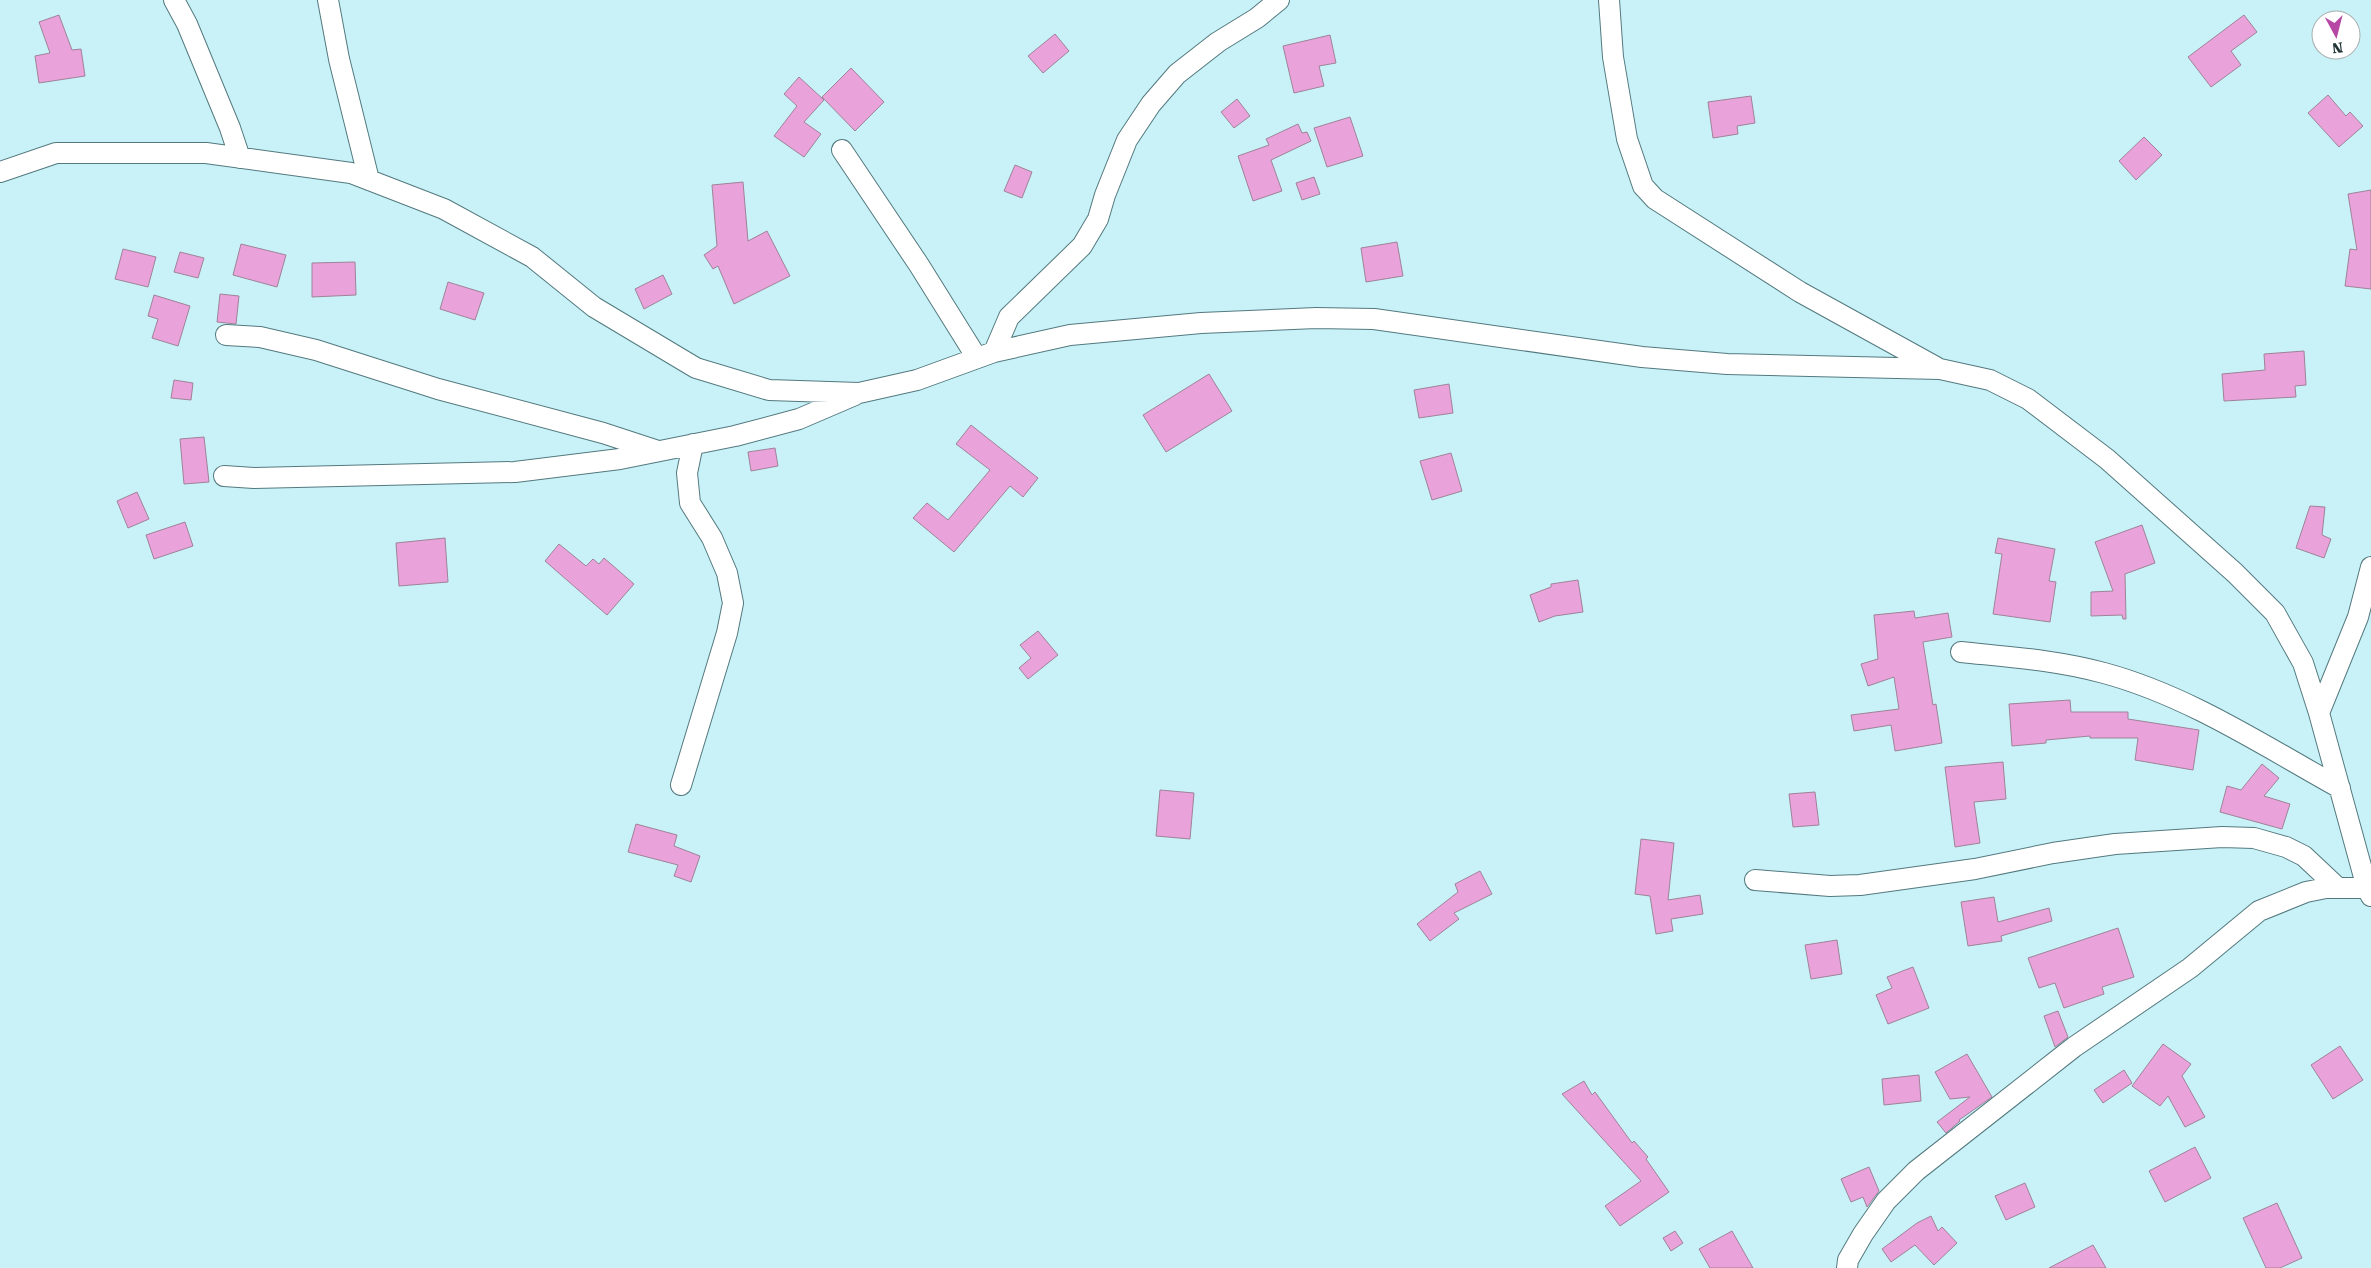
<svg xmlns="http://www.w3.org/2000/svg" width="2371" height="1268" font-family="'Roboto Serif',serif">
	<rect width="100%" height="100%" fill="#c9f2f8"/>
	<path fill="#e9a2da" stroke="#9e8398" d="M59,15L72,50L81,49L85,76L39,83L35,56L50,53L39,22Z
		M2244,15L2257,32L2231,51L2241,65L2211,87L2188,57Z
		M1055,34L1069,51L1043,73L1028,56Z
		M1330,35L1336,63L1319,66L1324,86L1294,93L1283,46Z
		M851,68L884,102L855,131L822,97Z
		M799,77L824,100L804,122L821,134L804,157L774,136L797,106L784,94Z
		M2328,95L2346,116L2350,112L2363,126L2339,147L2308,113Z
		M1751,96L1755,123L1737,126L1738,134L1713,138L1708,102Z
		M1237,99L1250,116L1234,128L1221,112Z
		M1350,117L1363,156L1327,167L1314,128Z
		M1298,124L1302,133L1307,132L1311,141L1271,160L1282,191L1253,201L1238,156L1269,145L1266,139Z
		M2144,137L2162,155L2136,180L2119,161Z
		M1015,165L1032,172L1022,198L1004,191Z
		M1314,177L1320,194L1302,200L1296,183Z
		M743,182L748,241L767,231L790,276L734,304L718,266L713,269L704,255L717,246L712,185Z
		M2371,190V289L2345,286L2350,249L2357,250L2348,194Z
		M1397,242L1403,276L1366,282L1361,248Z
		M241,244L286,255L277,287L233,275Z
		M123,249L156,257L148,287L115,279Z
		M180,252L204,258L198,278L174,272Z
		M355,262L356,295L312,297V263Z
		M663,275L672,294L644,309L635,289Z
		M448,282L484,293L475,320L440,309Z
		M220,294L239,296L236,324L217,322Z
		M154,295L190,306L178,346L152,338L158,319L148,316Z
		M2304,351L2306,385L2295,386L2296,397L2224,401L2222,374L2265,370L2264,354Z
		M1209,374L1232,411L1166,452L1143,415Z
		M174,380L193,383L191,400L171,398Z
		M1449,384L1453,413L1419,418L1414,390Z
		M971,425L1038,478L1023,497L1010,486L954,552L913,518L927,503L948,520L990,470L956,444Z
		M204,437L209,482L184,484L180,439Z
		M775,448L778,466L751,471L748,452Z
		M1451,453L1462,491L1432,500L1420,461Z
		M137,492L149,519L128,528L117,501Z
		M2310,506L2325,507L2322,535L2331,539L2324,558L2296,548Z
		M185,522L193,546L154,559L146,535Z
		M2142,525L2155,563L2125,574L2126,619H2123L2122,615L2091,616V592L2113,591L2095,542Z
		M445,538L448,582L399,586L396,543Z
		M1998,538L2055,549L2049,581L2056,582L2050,622L1993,614L2002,554L1995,553Z
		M559,544L586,566L593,559L599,564L604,558L634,584L607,615L545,561Z
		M1578,580L1583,612L1555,616L1539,622L1530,595L1551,587V584Z
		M1914,611L1915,618L1948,613L1952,637L1923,642L1933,705L1936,704L1942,743L1895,751L1891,725L1854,731L1851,715L1899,709L1894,677L1868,686L1861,664L1878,659L1874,615Z
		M1038,631L1058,655L1028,679L1019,668L1031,658L1020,645Z
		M2070,700L2071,712H2128V719L2199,730L2193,770L2135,760L2138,738H2090V736L2046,740V743L2012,746L2009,704Z
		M2003,762L2006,799L1974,802L1980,843L1955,847L1945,767Z
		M2262,764L2279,778L2264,796L2290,804L2282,829L2220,812L2227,786L2241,790Z
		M1160,790L1194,793L1190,839L1156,836Z
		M1815,792L1819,825L1793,827L1789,794Z
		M636,824L677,835L674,846L700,856L691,882L674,876L678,865L628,852Z
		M1641,839L1674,843L1668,900L1700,895L1703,914L1671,919L1673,931L1656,934L1650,896L1635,894Z
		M1480,871L1492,894L1454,913L1459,919L1430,941L1417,924L1458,892L1455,884Z
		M1994,897L1998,922L2049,908L2052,921L2001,936L2002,941L1968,946L1961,902Z
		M2118,928L2134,977L2102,987L2104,994L2064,1008L2055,983L2039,988L2028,958Z
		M1837,940L1842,974L1811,979L1805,945Z
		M1913,967L1929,1008L1888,1024L1876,995L1892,988L1887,977Z
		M2058,1011L2068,1037L2055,1047L2044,1016Z
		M2163,1044L2191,1064L2182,1076L2205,1117L2185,1127L2168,1096L2160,1106L2132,1086Z
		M2340,1046L2363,1080L2333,1099L2311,1065Z
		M1967,1054L1992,1097L1959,1120L1960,1121L1946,1133L1937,1122L1970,1097L1950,1099L1935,1072Z
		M2124,1070L2132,1083L2103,1103L2094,1090Z
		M1919,1075L1921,1101L1884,1105L1882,1079Z
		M1584,1081L1592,1095L1595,1092L1632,1143L1634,1141L1648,1157L1646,1159L1669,1192L1620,1226L1605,1206L1641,1181L1562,1094Z
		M2195,1147L2211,1178L2165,1202L2149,1171Z
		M1869,1167L1879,1191L1867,1207L1863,1197L1851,1202L1841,1179Z
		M2025,1183L2035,1207L2006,1220L1995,1196Z
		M2277,1203L2302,1258L2280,1268H2266L2243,1218Z
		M1931,1216L1938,1231L1942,1227L1957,1243L1934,1265L1915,1245L1891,1262L1882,1249L1917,1223Z
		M1675,1231L1683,1243L1671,1251L1663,1238Z
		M1732,1231L1753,1268H1710L1699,1249Z
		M2093,1245L2106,1268H2049Z"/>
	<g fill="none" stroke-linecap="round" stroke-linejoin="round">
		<g stroke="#53797e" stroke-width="22">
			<path id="minor" d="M174,0L187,24L230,128L240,158
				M328,0L339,59L369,180
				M1609,0L1613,57L1627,139L1643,186L1655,199L1800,292L1936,367
				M842,150L919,265L977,358
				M0,172L56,153H206L351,173L444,209L532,257L594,307L696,368L769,390L859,393L917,380L994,352L1070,335L1201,323L1316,318L1374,319L1642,357L1727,364L1940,369L1990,380L2028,399L2107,459L2235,573L2275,613L2303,663L2319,713L2367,888L2371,896
				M226,335L260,337L316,350L438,389L603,433L658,451
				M994,352L1009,317L1082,246L1098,219L1105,195L1127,140L1151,104L1177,74L1218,42L1257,18L1279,0
				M224,476L254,478L515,472L620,459L735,436L799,419L855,395
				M1961,652C2009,657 2057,660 2104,673C2189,696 2264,746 2340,788
				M2319,713L2358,617L2371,567
				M681,785L727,633L733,603L727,573L712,538L690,503L687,473L693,444
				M1755,880L1830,886L1860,885L1975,869L2053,853L2115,844L2222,837L2254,838L2286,847L2304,856L2338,888
				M1847,1268L1848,1260L1863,1234L1886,1201L1916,1171L2074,1047L2190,968L2259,911L2306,892L2326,888H2367"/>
		</g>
		<use href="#minor" stroke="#fff" stroke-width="20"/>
	</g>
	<g transform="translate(2336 35) rotate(173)"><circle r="24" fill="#ffffff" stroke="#a7aeaf"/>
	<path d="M0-4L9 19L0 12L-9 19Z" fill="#b747a4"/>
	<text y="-8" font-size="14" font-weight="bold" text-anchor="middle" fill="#243537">N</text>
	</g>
</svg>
